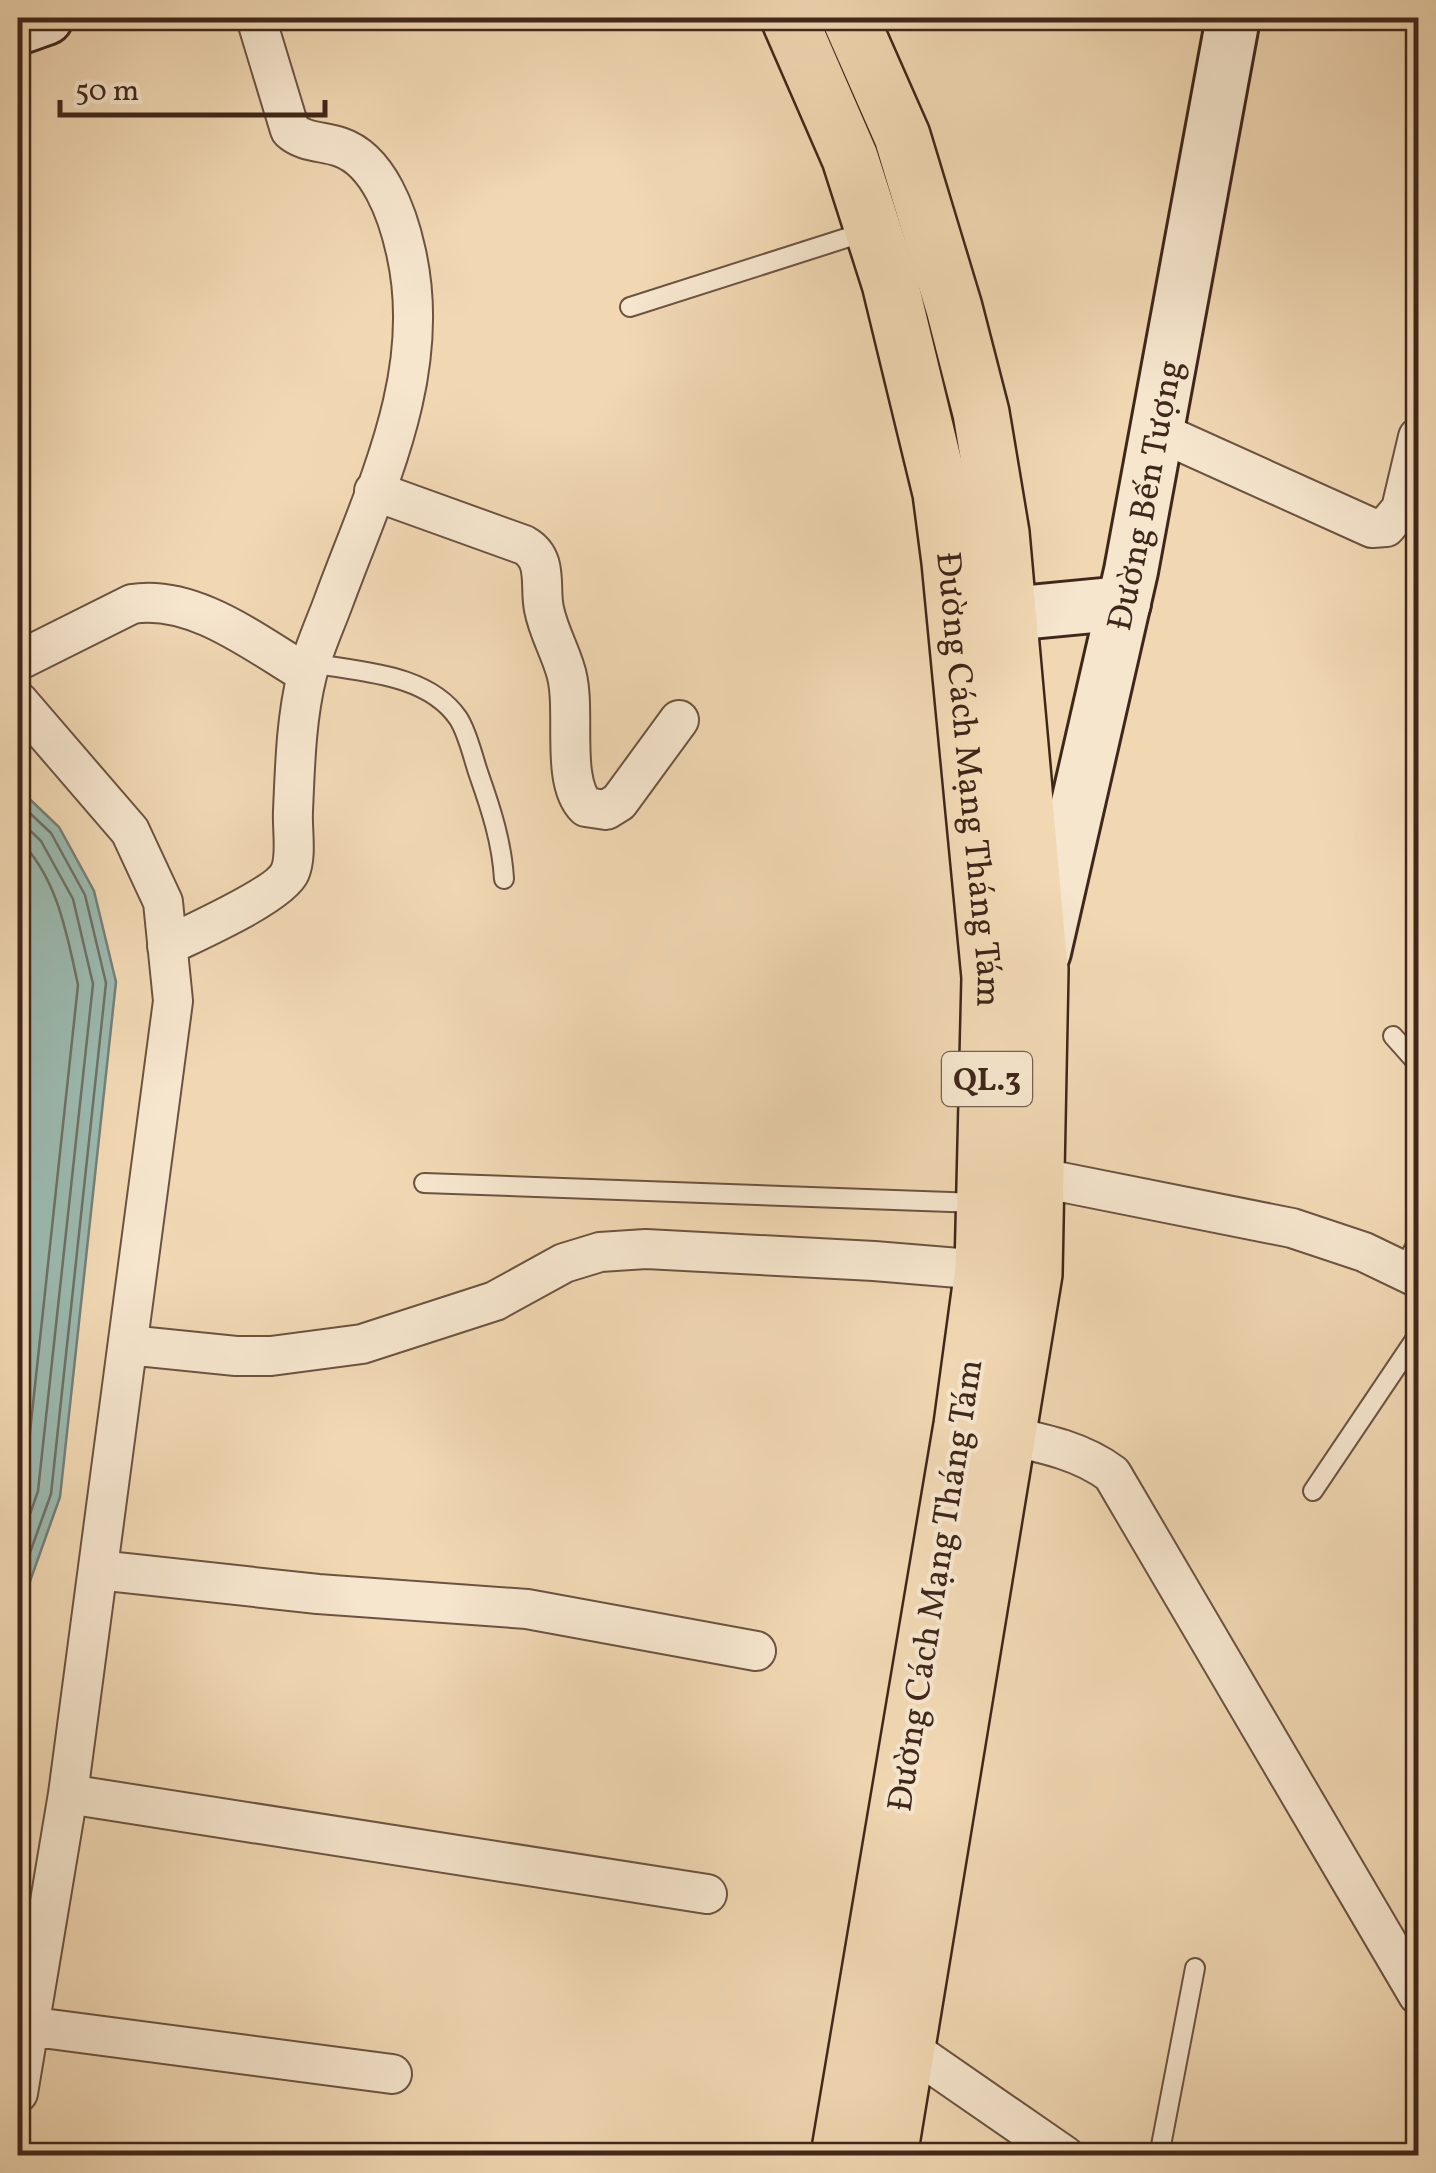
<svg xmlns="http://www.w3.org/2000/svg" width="1436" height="2173" font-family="Vollkorn,serif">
	<rect width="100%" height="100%" fill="#f1d8b3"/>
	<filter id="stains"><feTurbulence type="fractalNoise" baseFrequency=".002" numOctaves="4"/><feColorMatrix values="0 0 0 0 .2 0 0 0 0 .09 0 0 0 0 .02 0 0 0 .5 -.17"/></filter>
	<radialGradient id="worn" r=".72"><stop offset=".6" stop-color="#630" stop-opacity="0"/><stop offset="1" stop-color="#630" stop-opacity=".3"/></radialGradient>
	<path fill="#9bb9af" stroke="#777f74" stroke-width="2.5" d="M18,788L59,827L94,891L116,982L60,1497L18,1615Z"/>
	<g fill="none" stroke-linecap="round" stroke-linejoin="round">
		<path stroke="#6e7065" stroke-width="2.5" d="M18,802L51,833L85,895L106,983L51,1494L18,1586
			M18,819L41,841L73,899L93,984L38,1491L18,1549
			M18,839C57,876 67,934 78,985L24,1488L18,1505"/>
		<g stroke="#6c5341" stroke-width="22">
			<path id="lane" d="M630,307L868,231
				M311,663C359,672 427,673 458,718C468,733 473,758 479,775C491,809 502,843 504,879
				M1393,1036L1418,1064
				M424,1183L978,1203
				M1404,1269L1418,1241
				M1313,1491L1418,1335
				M1159,2156L1195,1968"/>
		</g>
		<g stroke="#6c5341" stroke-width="42">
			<path id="street" d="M1157,431L1372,528L1386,527L1401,509L1418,437
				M374,491L524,545C549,559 539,586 544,609C548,630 559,649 565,669C578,706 559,780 586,807L606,810L619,802L679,720
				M18,661L132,604C194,594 256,644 307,674
				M18,701L130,831L163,902L173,1001L68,1794L18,2093
				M167,946C193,933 280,895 290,872C297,855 292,830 293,811C295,766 296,719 307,675C313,651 324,627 333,603C374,491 434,375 406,252C398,215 379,160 340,147C323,141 304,143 290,130L256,18
				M1036,1177L1292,1228L1364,1252L1418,1278
				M128,1345L236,1356H271L362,1344L495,1301L564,1263L600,1252L646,1249L874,1261L1007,1272
				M987,1431C1030,1441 1076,1447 1112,1474L1418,1995
				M98,1570L318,1594L527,1609L756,1651
				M68,1794L707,1894
				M27,2026L392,2074
				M906,2046L1065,2156"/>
		</g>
		<g stroke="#40271b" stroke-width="58">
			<g id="secondary">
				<path d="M18,28L46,18"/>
				<path d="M967,618L1124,603"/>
				<path id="s1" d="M1044,952L1131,571L1233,18"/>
			</g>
		</g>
		<g stroke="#40271b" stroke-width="60">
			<g id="highway">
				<path id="s2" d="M789,18L850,158L890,283L941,493L950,562L990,977L983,1270L962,1425L839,2156"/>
				<path d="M850,18L902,136L954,308L981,413L1001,533L1040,969L1034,1274L889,2156"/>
			</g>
		</g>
		<use href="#lane" stroke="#f6e6ce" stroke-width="18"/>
		<use href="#street" stroke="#f6e6ce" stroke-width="38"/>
		<use href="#secondary" stroke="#f6e6ce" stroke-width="52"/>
		<use href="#highway" stroke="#f1d8b3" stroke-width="55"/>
	</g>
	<g text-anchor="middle" stroke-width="8" stroke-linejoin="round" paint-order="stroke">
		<rect fill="#f6e6ce" stroke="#776051" stroke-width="2.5" x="942" y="1052" width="90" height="54" rx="8"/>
		<g font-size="32" font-weight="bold" fill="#40271b">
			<text x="987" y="1090">QL.3</text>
		</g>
		<g font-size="35" fill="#40271b" stroke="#f6e6ce">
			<text dy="12" stroke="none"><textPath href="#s1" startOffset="468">Đường Bến Tượng</textPath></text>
			<text dy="12" stroke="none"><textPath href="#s2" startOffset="788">Đường Cách Mạng Tháng Tám</textPath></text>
			<text transform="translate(934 1585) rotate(-81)" y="12">Đường Cách Mạng Tháng Tám</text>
		</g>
	</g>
	<rect width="1436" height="2173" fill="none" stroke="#f1d8b3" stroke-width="60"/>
	<rect x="20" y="20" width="1396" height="2133" fill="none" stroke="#40271b" stroke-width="5"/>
	<rect x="30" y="30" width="1376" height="2113" fill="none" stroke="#40271b" stroke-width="2.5"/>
	<path d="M60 100v15h265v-15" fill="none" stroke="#40271b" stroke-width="5"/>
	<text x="75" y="100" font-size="30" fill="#40271b" stroke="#f6e6ce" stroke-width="8" paint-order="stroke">50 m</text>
	<rect width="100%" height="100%" filter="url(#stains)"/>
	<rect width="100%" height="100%" fill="url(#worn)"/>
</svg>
